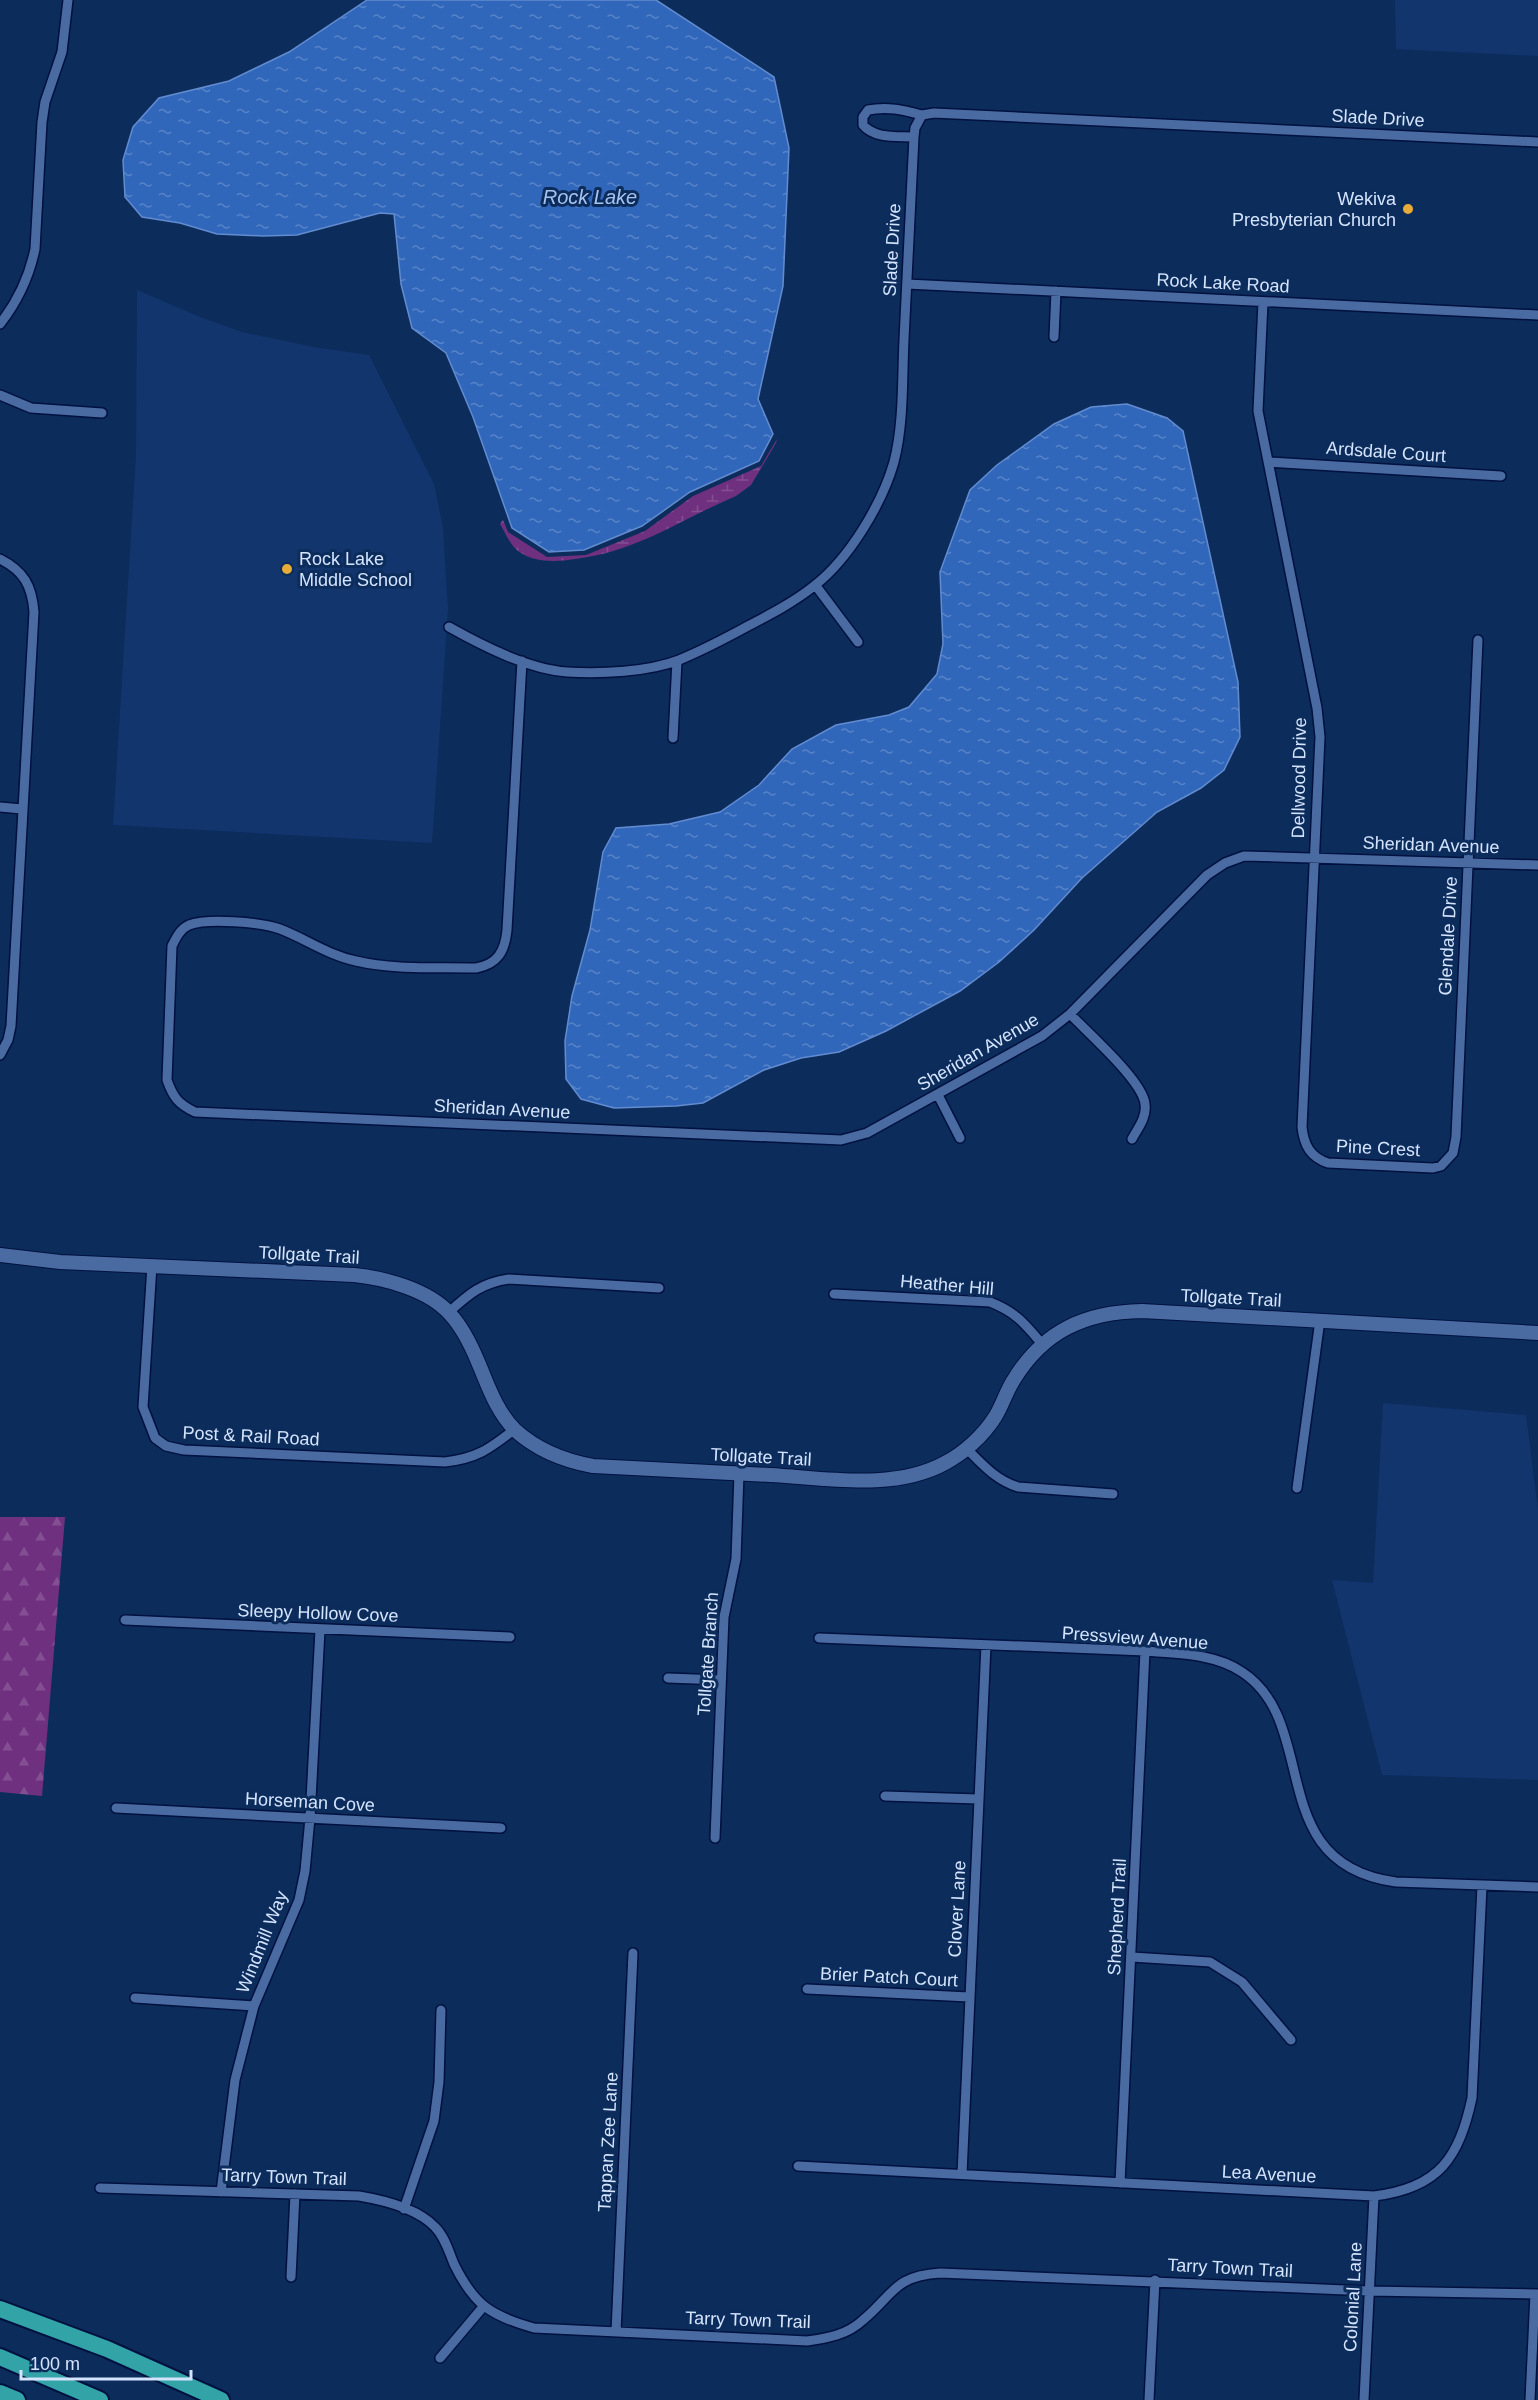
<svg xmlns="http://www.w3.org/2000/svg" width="1538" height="2400" font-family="Helvetica,sans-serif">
	<defs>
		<pattern id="forest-firs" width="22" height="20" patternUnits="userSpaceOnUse" patternTransform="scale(1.5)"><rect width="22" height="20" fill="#6f307f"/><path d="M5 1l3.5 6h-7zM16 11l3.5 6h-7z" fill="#834e92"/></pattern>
		<pattern id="wetland-marsh" width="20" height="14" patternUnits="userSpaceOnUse" patternTransform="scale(1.5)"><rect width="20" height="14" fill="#6f307f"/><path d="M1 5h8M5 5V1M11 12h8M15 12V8" fill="none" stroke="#834e92"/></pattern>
		<pattern id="water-ripples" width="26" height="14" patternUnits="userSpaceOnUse" patternTransform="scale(1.5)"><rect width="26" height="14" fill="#3167bb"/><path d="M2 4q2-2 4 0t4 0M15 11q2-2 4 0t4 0" fill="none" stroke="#5884c8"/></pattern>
	</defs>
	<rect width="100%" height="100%" fill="#0c2c5c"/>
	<path fill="#11356c" d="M1395,0H1538V56L1396,49Z
		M137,290L200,317L242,332L313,347L369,355L434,484L443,528L448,610L432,843L113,825L136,455Z
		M1383,1403L1526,1415L1538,1510V1780L1382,1775L1332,1580L1373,1583Z"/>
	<path fill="url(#forest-firs)" d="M0,1517H65L42,1796L0,1792Z"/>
	<path fill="url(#wetland-marsh)" d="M777,439L776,443L751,485L736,496C679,520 639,551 575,559C556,562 534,563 518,551C510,545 505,532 500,524L503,520L508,532L547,557L586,555L645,531L693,496L761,466Z"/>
	<path fill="url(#water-ripples)" stroke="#628ccf" stroke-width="1.5" d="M367,0H656L774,77L789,148L783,286L758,399L773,434L759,461L690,492L642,526L584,550L549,552L512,528L473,417L446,353L412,328L401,284L394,214L380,213L297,235L263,236L217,234L180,223L142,217L125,197L123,160L133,127L159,98L229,81L289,52Z
		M1127,404L1167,418L1183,431L1238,682L1240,737L1224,770L1201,788L1157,812L1082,878L1034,930L999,962L960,991L886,1031L839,1052L801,1058L764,1070L703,1103L676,1106L614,1108L581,1099L566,1079L565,1041L572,996L590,930L603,852L616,828L669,824L720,812L759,785L792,749L836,725L889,715L909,707L937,674L943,644L940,572L970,490L997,465L1054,424L1091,407Z"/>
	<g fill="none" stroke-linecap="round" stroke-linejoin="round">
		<g stroke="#00113f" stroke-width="12">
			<path id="street" d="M914,137C897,136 875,139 863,125V117L868,110C887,106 903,110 922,115
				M907,284L1538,315
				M1263,302L1258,411L1317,708L1320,737L1302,1127C1304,1145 1310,1157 1328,1163L1433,1168L1441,1166L1453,1153L1456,1137L1478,640
				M0,324C18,301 29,278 35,249L42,122L45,102L62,52L68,0
				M1054,337L1056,291
				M0,395L31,408L102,413
				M1268,462L1501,476
				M0,559C24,571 32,586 34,612L11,1026L8,1040L0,1055
				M816,586L858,642
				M449,627C483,646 528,669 567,672C601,674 648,672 679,660C703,650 726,638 748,626C771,614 794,602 814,586C849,559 882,504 894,462C904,423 902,380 904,340C907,272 911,204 914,137L915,128L922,115L934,113L1538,142
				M522,661L507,930C505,951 498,964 476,968C437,967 394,970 356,961C328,955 306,939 280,929C261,922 207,918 189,925C180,929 176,938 172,946L167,1080C173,1097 178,1104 195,1112L841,1140L867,1133L1042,1036L1070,1014L1207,875L1225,863L1244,856L1538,865
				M673,738L677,661
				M0,807L22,809
				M1070,1014C1087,1032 1143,1081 1145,1104C1147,1117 1138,1128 1132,1139
				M938,1095L960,1138
				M152,1265L143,1407L155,1438L166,1446L184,1450L445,1462C478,1458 489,1449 515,1429
				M834,1294L990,1302C1016,1312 1025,1324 1042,1344
				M449,1312C469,1294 481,1283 509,1279L659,1288
				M967,1449C983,1465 996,1480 1018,1487L1113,1494
				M1297,1488L1320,1320
				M125,1620L510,1637
				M819,1638L1145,1651C1177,1654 1214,1653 1242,1672C1322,1724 1262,1864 1396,1882L1538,1887
				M668,1678L721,1680
				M885,1796L978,1799
				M116,1808L501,1828
				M715,1838L724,1617L736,1559L739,1474
				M1132,1957L1210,1962L1242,1982L1291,2040
				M807,1989L969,1997
				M135,1998L254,2006
				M798,2166L1374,2196C1440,2188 1459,2157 1472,2098L1482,1886
				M962,2174L986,1645
				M1120,2183L1145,1651
				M100,2188L359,2196C383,2200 417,2208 435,2227C445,2237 449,2252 454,2264C474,2305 491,2316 534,2328L807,2341C828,2338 847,2335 863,2320C894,2294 894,2276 940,2273L1369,2291L1538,2294
				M221,2192L235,2080L254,2006L299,1900L305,1871L310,1818L320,1630
				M404,2209L434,2121L439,2082L441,2010
				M291,2277L295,2194
				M616,2332L633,1953
				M440,2358L483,2307
				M1149,2400L1155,2280
				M1364,2400L1374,2196
				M1530,2400L1535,2294"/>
		</g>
		<g stroke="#00113f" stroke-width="16">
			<path id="secondary" d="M0,1255L60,1262L354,1275C385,1278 429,1290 450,1314C463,1328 471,1345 478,1362C488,1385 496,1411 515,1430C537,1450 565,1461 593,1466C652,1469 711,1472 770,1475C826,1478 894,1491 945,1463C964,1453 983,1436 995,1417C1002,1406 1006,1392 1013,1381C1043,1331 1085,1312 1142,1311L1538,1333"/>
		</g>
		<g stroke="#00113f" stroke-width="20">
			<path id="highway" d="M0,2309L107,2349L221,2400
				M0,2357L100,2400
				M0,2393L17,2400"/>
		</g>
		<use href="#street" stroke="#496ba1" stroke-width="9"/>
		<use href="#secondary" stroke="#496ba1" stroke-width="14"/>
		<use href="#highway" stroke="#32a3a7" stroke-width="16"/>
	</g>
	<g fill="#e8ab37" stroke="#0c2c5c" stroke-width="2">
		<circle cx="1408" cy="209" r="6"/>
		<circle cx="287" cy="569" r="6"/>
	</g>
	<g text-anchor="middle" stroke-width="6" stroke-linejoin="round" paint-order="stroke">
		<g font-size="18" fill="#d4e4fd" stroke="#0c2c5c">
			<text transform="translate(1378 118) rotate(3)" y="6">Slade Drive</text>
			<text transform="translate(892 250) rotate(-87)" y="6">Slade Drive</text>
			<text transform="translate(1223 283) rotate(3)" y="6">Rock Lake Road</text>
			<text transform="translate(1386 452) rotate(4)" y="6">Ardsdale Court</text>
			<text transform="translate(1299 778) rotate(-89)" y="6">Dellwood Drive</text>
			<text transform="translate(1431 845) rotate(2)" y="6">Sheridan Avenue</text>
			<text transform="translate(1448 936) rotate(-87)" y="6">Glendale Drive</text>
			<text transform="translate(978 1052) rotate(-30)" y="6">Sheridan Avenue</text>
			<text transform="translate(502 1109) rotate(3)" y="6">Sheridan Avenue</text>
			<text transform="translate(1378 1148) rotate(3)" y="6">Pine Crest</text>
			<text transform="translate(309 1255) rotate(3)" y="6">Tollgate Trail</text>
			<text transform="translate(947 1285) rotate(5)" y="6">Heather Hill</text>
			<text transform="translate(1231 1298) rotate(3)" y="6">Tollgate Trail</text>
			<text transform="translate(251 1436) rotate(3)" y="6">Post &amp; Rail Road</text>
			<text transform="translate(761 1457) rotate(3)" y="6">Tollgate Trail</text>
			<text transform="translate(318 1613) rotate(2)" y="6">Sleepy Hollow Cove</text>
			<text transform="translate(1135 1638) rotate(4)" y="6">Pressview Avenue</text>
			<text transform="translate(708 1654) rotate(-86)" y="6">Tollgate Branch</text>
			<text transform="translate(310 1802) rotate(3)" y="6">Horseman Cove</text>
			<text transform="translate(957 1909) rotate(-87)" y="6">Clover Lane</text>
			<text transform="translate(1117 1917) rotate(-87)" y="6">Shepherd Trail</text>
			<text transform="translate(262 1942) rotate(-68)" y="6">Windmill Way</text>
			<text transform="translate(889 1977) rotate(3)" y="6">Brier Patch Court</text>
			<text transform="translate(608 2142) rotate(-87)" y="6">Tappan Zee Lane</text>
			<text transform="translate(1269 2174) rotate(3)" y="6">Lea Avenue</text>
			<text transform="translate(284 2177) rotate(2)" y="6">Tarry Town Trail</text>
			<text transform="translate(1230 2268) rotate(3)" y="6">Tarry Town Trail</text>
			<text transform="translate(1353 2297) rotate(-87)" y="6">Colonial Lane</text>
			<text transform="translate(748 2320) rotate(2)" y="6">Tarry Town Trail</text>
		</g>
		<g font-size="18" fill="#d4e4fd" stroke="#0c2c5c" text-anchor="end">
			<text x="1396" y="205">Wekiva<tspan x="1396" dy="21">Presbyterian Church</tspan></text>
			<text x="299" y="565" text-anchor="start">Rock Lake<tspan x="299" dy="21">Middle School</tspan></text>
		</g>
		<g font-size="20" font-style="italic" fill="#a6c2ee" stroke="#0c2c5c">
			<text x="590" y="204">Rock Lake</text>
		</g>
	</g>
	<path d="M21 2370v9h170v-9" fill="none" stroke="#d4e4fd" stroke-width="3"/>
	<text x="30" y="2370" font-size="18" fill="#d4e4fd" stroke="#0c2c5c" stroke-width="4.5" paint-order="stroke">100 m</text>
</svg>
